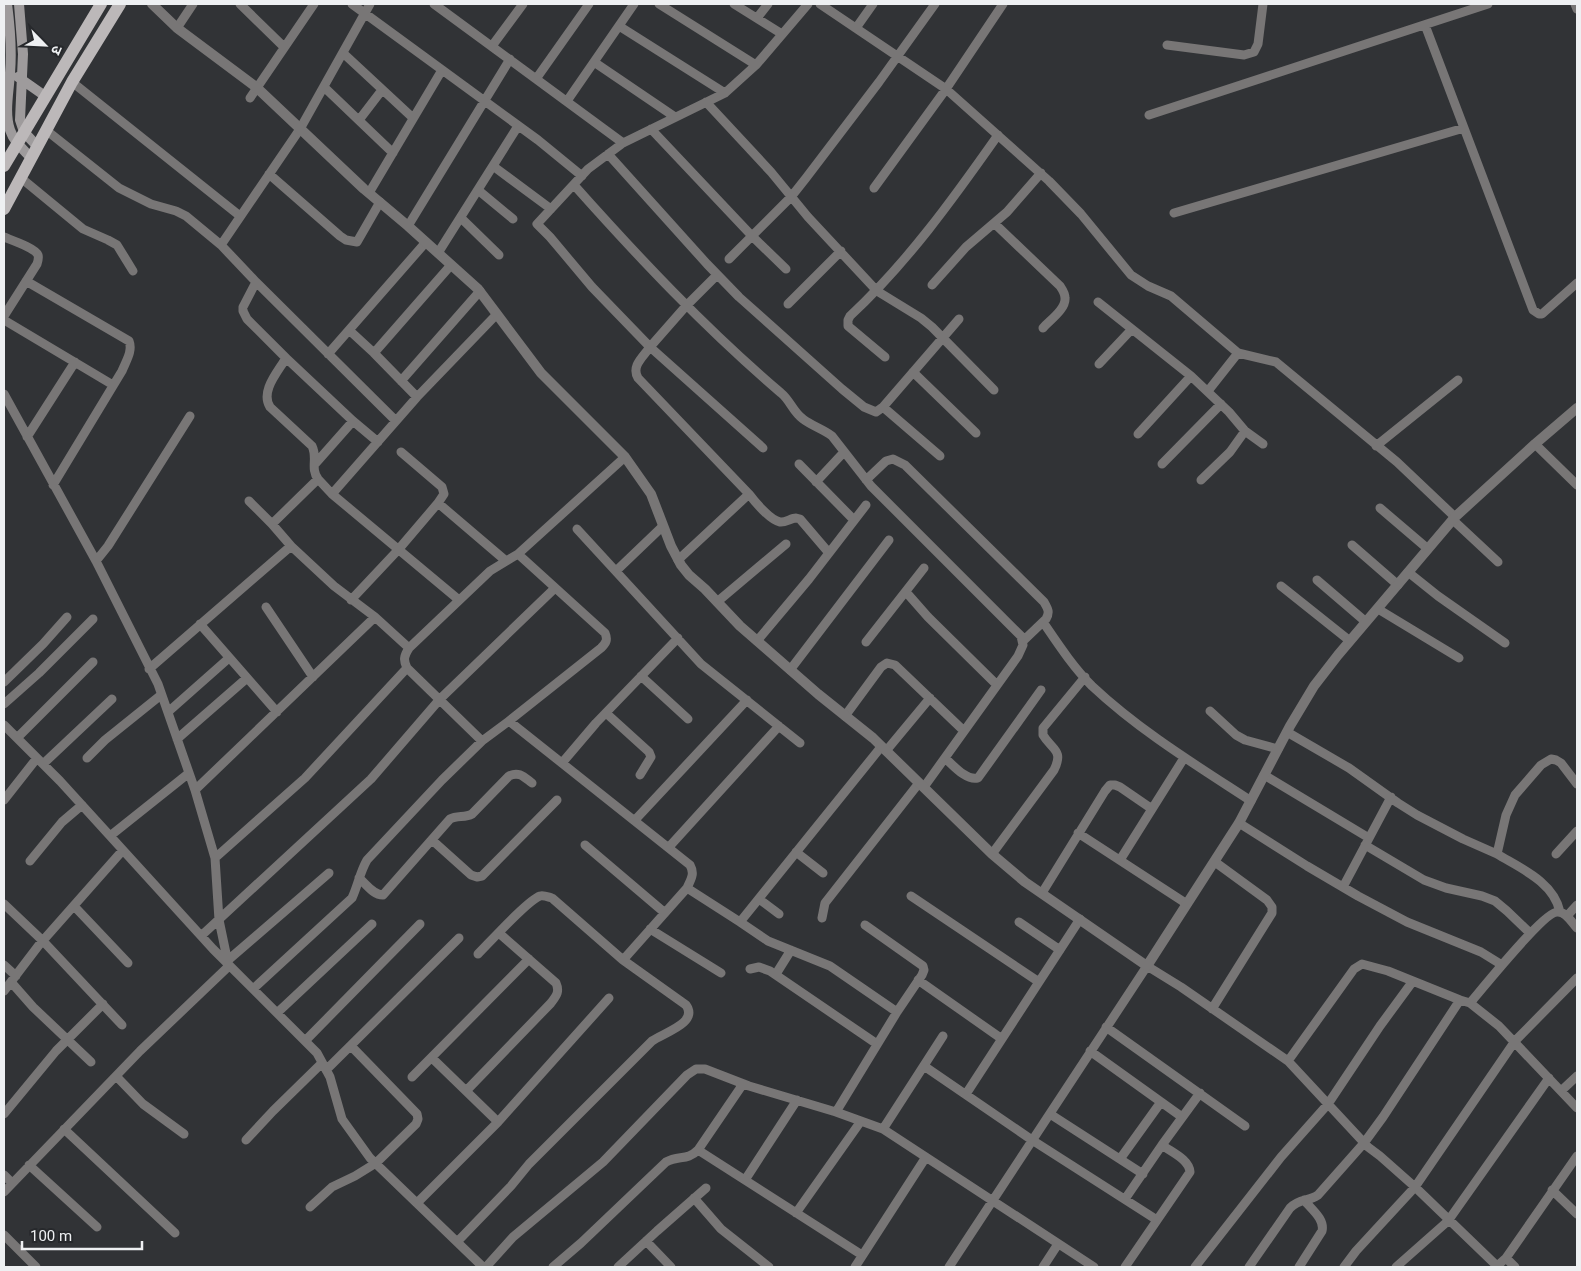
<svg xmlns="http://www.w3.org/2000/svg" width="1581" height="1271" font-family="Roboto,'Noto Sans Devanagari',sans-serif">
	<rect width="100%" height="100%" fill="#313336"/>
	<g fill="none" stroke-linecap="round" stroke-linejoin="round">
		<path stroke="#787676" stroke-width="9" d="M240,4L284,47
			M352,4L538,140L582,176
			M434,4L623,143
			M659,4L756,65
			M734,4L782,34
			M820,4L946,89L1049,181L1081,214L1131,275L1148,286L1171,296L1238,353L1276,362L1397,462L1455,517
			M1575,4L1577,9
			M757,18L768,4
			M1425,25L1533,310L1539,314H1542L1577,283
			M619,26L725,93
			M177,28L193,4
			M856,28L873,4
			M1167,45L1244,55L1254,52L1258,44L1263,4
			M492,46L523,4
			M343,53L413,118
			M594,62L675,117
			M536,79L589,4
			M72,82L240,216
			M324,87L393,153
			M250,98L314,4
			M567,101L634,4
			M706,102L771,172L808,217L877,291L921,318L932,327L994,390
			M1149,115L1488,4
			M359,120L382,90
			M651,129L752,236L786,269
			M46,130L119,188L151,204L176,211L186,216L221,245
			M608,154L707,264L739,297L842,389L864,407L876,412L883,407L959,319
			M493,166L551,209
			M269,174L340,236L346,240L357,242L380,202
			M21,178L83,229L108,240L117,245L133,271
			M574,185C639,258 706,329 781,393C790,400 793,412 803,419C812,426 823,429 832,436L871,486L1021,636L1023,645L1018,656L924,787
			M874,188L946,89L1003,4
			M478,190L513,219
			M369,193L442,70
			M1174,213L1464,128
			M461,218L499,255
			M994,223L1060,286C1062,289 1065,293 1065,298C1066,309 1050,320 1043,328
			M408,226L510,59
			M4,237C11,240 35,248 38,255C39,258 38,261 37,264L4,316
			M438,253L518,126
			M729,259L791,197L806,178L879,82L935,4
			M717,275L686,306L650,347L763,448
			M26,281L129,341C133,351 126,361 122,371L53,485
			M256,282L396,421
			M932,285L966,247L1007,212L1041,173
			M1098,302L1191,376L1229,412L1245,431L1263,444
			M788,304L841,251
			M4,320L113,385
			M349,330L374,353
			M328,354L426,242
			M885,357L848,326V320L850,316C907,263 953,199 998,135
			M286,358L353,421L378,442
			M1099,364L1132,329
			M913,372L976,433
			M401,381L480,291
			M1208,391L1238,353
			M4,394L96,561L108,546L190,416
			M417,397L497,314
			M883,407L940,456
			M1138,434L1191,376
			M27,437L75,362
			M1535,444L1577,485
			M1376,446L1458,380
			M401,452L442,487L444,494L438,503
			M315,464L353,421
			M799,464L854,520
			M1162,464L1221,404
			M318,479C310,468 318,458 312,446L270,407C260,391 278,372 286,358L247,319L243,311V307L256,282L221,245L300,129L370,4
			M866,480L886,461L893,459L905,465L1044,602C1048,609 1050,612 1046,619L1023,641
			M1201,480L1230,452L1245,431
			M816,482L844,452
			M332,494L459,600
			M749,494L638,378C631,366 643,357 650,347L592,287L550,237L537,224L588,169L623,143L725,93L756,65L808,4
			M249,501L272,524
			M1380,508L1428,549
			M1453,520L1498,562
			M577,529L701,664L800,743
			M1352,545L1398,585
			M291,546L334,586L375,617
			M678,560L749,494C755,502 770,520 780,522C785,523 791,518 796,518L800,519L829,553
			M96,561L158,684L195,790L375,617L409,648C404,656 403,660 407,668L482,741L509,721L690,865C695,874 691,879 687,888L740,922L881,747
			M616,571L663,526
			M1408,572L1438,596L1505,643
			M1317,580L1366,622
			M1281,586L1350,641
			M906,592L928,617L997,685
			M351,600L398,550L438,503L506,561
			M717,602L786,544
			M266,607L313,677
			M1378,609L1459,658
			M1043,622C1058,644 1073,667 1092,686C1140,731 1196,765 1251,801
			M200,624L277,712
			M757,641L809,579L866,505
			M866,642L924,568
			M409,648L490,571L518,554L625,457
			M149,669L291,546L272,524L318,479L332,494L417,397L374,353L451,265
			M790,670L889,540
			M641,676L688,719
			M4,682L43,644L67,617
			M4,704L39,673L93,619
			M1210,711L1236,735L1245,740L1278,749
			M168,712L229,658
			M606,713L649,752L651,757L640,775
			M845,716L881,667L887,663L895,665L964,731
			M509,721L601,648C606,643 608,640 605,633L518,554
			M4,725L60,781L213,949L317,1053L330,1077L342,1119L370,1158L483,1267
			M1287,732L1349,768L1398,803L1417,815L1463,839L1497,854L1506,815L1515,795L1541,765L1551,759L1556,760L1561,763L1577,784
			M17,738L93,662
			M177,739L247,678
			M886,751L930,698
			M87,758L105,740L161,695
			M945,758C953,765 966,781 978,778L1041,690
			M562,763L596,723L678,638
			M43,764L112,699
			M1264,775L1369,838
			M195,790L215,858
			M4,800L37,758
			M635,820L747,700
			M1239,823L1307,866L1358,896L1407,922L1481,952L1502,965
			M1078,833L1187,904
			M110,836L189,773
			M432,840L471,875L477,877L482,876L557,800
			M585,845L665,913
			M1365,845L1424,880L1446,888L1482,896L1495,901L1507,911L1530,933
			M669,847L779,726
			M796,852L823,873
			M992,854L1054,770C1064,750 1052,750 1043,735V728L1085,677
			M1497,854C1520,868 1554,882 1560,912
			M1556,854L1577,831
			M1120,860L1184,758
			M30,861L62,822L82,805
			M359,878C366,884 373,895 383,895L450,819C457,815 465,818 472,814L509,776C519,771 524,777 532,783
			M1343,887L1391,797
			M1042,893L1105,791L1110,785H1115L1120,787L1152,809
			M911,896L1039,982
			M759,899L779,914
			M4,904L43,941L122,1025
			M74,906L128,963
			M1567,916L1577,905
			M822,918L825,903L919,783
			M740,922L768,941L830,966L897,1012L836,1112
			M1019,922L1060,950
			M865,925L923,966L924,970L922,975L897,1012
			M650,929L721,973
			M201,936L371,779L440,699L555,588
			M478,954C489,943 528,900 540,896C544,895 548,897 552,898L623,960
			M227,961L329,873
			M228,963L219,920L215,858L305,778L407,668
			M4,965L16,976
			M750,969L759,967L770,971L877,1044
			M776,974L791,950
			M918,980L1002,1039
			M11,982L33,1007L91,1062
			M253,989L352,898C358,885 360,872 367,860L442,780L482,741
			M4,991L39,945L123,850
			M1470,1003C1482,989 1544,912 1557,912C1566,911 1572,923 1577,928
			M1212,1009L1272,913V907L1267,900L1215,862
			M277,1013L372,924
			M1106,1027L1245,1126
			M305,1041L420,924
			M1090,1051L1182,1117
			M432,1058L498,1122
			M1288,1061L1354,969L1362,964L1388,971L1460,1000L1470,1003L1499,1026L1577,1108
			M924,1066L1032,1140L1157,1220
			M326,1070L459,938
			M116,1076L143,1104L184,1134
			M412,1077L529,959
			M466,1091L551,1003C556,996 560,992 556,983L499,933
			M1561,1091L1577,1076
			M966,1094L1080,919
			M4,1114L56,1051L103,1004
			M1050,1114L1143,1174
			M64,1129L175,1233
			M883,1129L943,1036
			M246,1140L273,1111L322,1063
			M698,1150L862,1255
			M1120,1159L1161,1102
			M29,1165L97,1227
			M4,1175L12,1183
			M745,1180L797,1100
			M1552,1190L1577,1214
			M4,1192L140,1051L229,966
			M694,1198L721,1229L769,1267
			M1125,1199L1162,1145L1200,1093
			M417,1203L498,1122L609,998
			M310,1207L332,1187L355,1176L376,1163L416,1124L418,1119L417,1114L351,1046
			M796,1213L861,1121
			M4,1235L36,1267
			M646,1241L671,1267
			M457,1242L511,1186L529,1164L652,1041C663,1033 699,1023 686,1005L623,960L687,888
			M1506,1258L1515,1267
			M486,1267L513,1237L603,1162L687,1075L696,1069H705L749,1086L836,1112L883,1129L1094,1267
			M553,1267L581,1243L666,1162C679,1155 687,1161 698,1150L743,1084
			M618,1267L657,1231L706,1188
			M855,1267L926,1157
			M949,1267L1147,966L1181,987L1288,1061L1368,1147L1380,1156L1415,1187L1497,1266
			M1043,1267L1058,1244
			M1125,1267L1190,1172C1189,1159 1171,1152 1162,1145
			M1195,1267L1281,1157L1328,1104L1380,1026L1413,981
			M1249,1267L1290,1208C1300,1198 1308,1202 1318,1195L1364,1143L1383,1117L1460,1000
			M1299,1267L1322,1231C1325,1219 1311,1209 1304,1200
			M1344,1267L1356,1251L1415,1187L1515,1041L1577,978
			M1396,1267L1448,1221L1549,1078
			M1496,1267L1506,1258L1577,1156"/>
		<path stroke="#787676" stroke-width="10" d="M152,4L177,28L256,87L364,189L408,226L478,289L541,373L625,457L651,494L671,546L681,565L689,575L705,589L740,626L818,694L873,738L992,854L1025,882L1147,966L1239,823L1290,726L1314,686L1338,655L1455,517L1535,444L1577,408"/>
		<path stroke="#9e9b9c" stroke-width="10" d="M7,4C10,27 12,50 10,73C9,91 4,113 10,130C14,142 23,149 31,158
			M19,4L23,54L20,120L24,132L37,146
			M18,77L45,96"/>
		<path stroke="#bcb8b9" stroke-width="12" d="M4,166L101,4
			M4,209L72,82L120,4"/>
	</g>
	<rect width="1581" height="1271" fill="none" stroke="#eef0f2" stroke-width="10"/>
	<g transform="translate(45 45) rotate(114)" stroke="#27292c" stroke-width="4" paint-order="stroke">
	<path d="M0-4L9 19L0 12L-9 19Z" fill="#eef0f2"/>
	<text y="-8" font-size="14" font-weight="bold" text-anchor="middle" fill="#eef0f2">उ</text>
	</g>
	<path d="M22 1241v8h120v-8" fill="none" stroke="#eef0f2" stroke-width="2.5"/>
	<text x="30" y="1241" font-size="15" fill="#eef0f2" stroke="#27292c" stroke-width="4" paint-order="stroke">100 m</text>
</svg>
